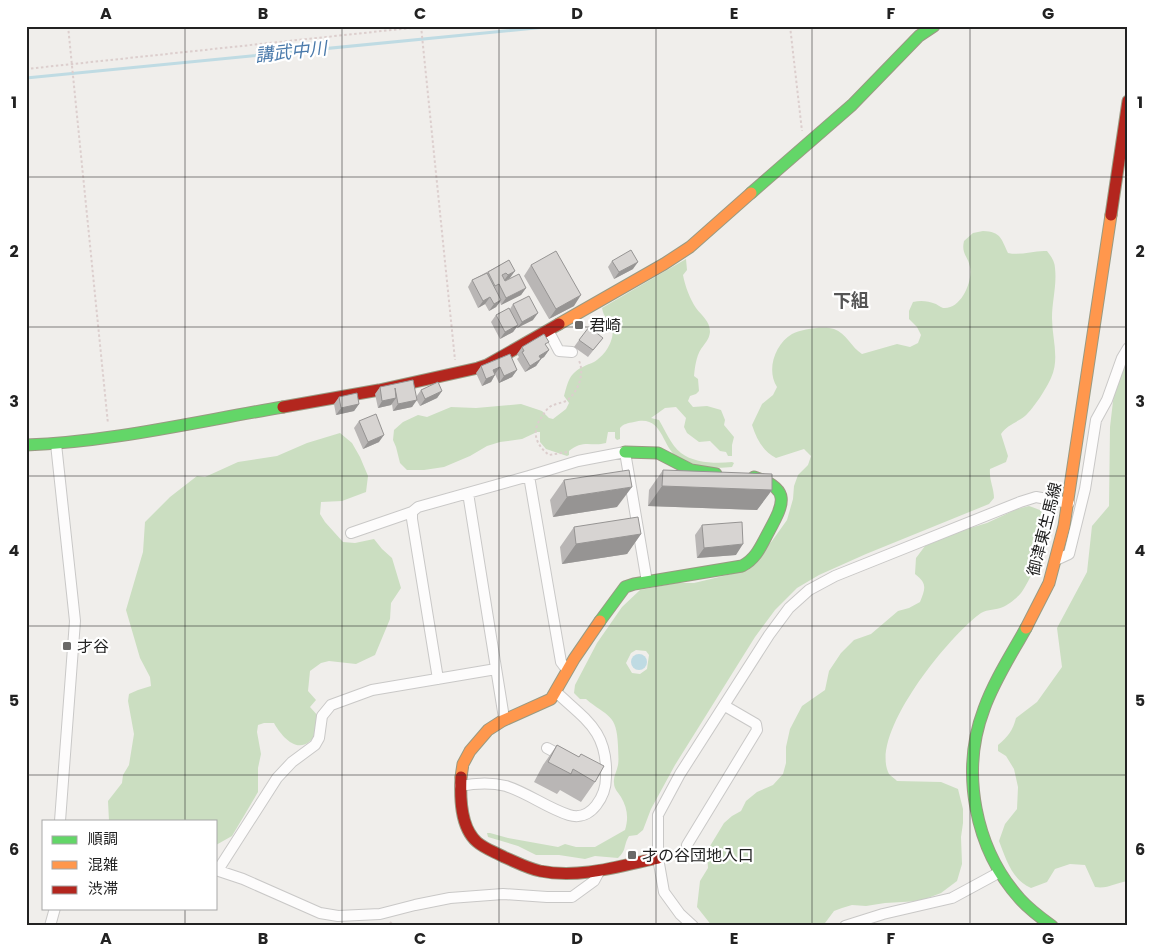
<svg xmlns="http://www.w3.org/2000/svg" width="1154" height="952" font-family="Poppins,'Noto Sans JP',sans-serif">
	<rect width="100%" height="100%" fill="#f0eeeb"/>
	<path fill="#cbdec1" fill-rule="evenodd" d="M983,231C1001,232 1001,238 1008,253C1021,256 1034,250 1047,251C1051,256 1055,262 1055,268C1057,285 1052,301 1052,318C1052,338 1060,359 1051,378C1046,389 1034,408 1025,416C1016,423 1007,425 1001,434L1008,456L1006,462L990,469C989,480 994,488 994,498L989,504L866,554L819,575L797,588L775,610L755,637L675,765L651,809L643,830L637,835L629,836C623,846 627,850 618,858L595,856L585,859L559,855H536L518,846L488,837L487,833H490L508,838L558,847L565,844L576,847H595L625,830C629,818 627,807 621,797C618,792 614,789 614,783C613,777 617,771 618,765C619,759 618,752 618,746C617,713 607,717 586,699H580L574,693L575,685L597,643L622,607L640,590L677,583H694L748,570L772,541L787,520L793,499L794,486L798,475L808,465L811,456L804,449L776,458C763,451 757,440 752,425L762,404L773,395L777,387C766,370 775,344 792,334C801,329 824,326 834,329C846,333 852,348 862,354L897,344L910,347L918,343L921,335L917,327L909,319V311L913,302C921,300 928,301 936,304C938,305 940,307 943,308C961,310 973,281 970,267C968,256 961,254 964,241L973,233ZM636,650L646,651L649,655L647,669L640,674L632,673L626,663L631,653Z
		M686,259L687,270L683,275C685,286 690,299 696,308C702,316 710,321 710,332C709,340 705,343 701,349C696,357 695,367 694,376L698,379L699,391L696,394L690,396L688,401L693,407L707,406L721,410L725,420L724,425L734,437L732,445V456H728L726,452L720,451L710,441L699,442L687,433L684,427L686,418L676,407L665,408L651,418L659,420C665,430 671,445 681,453C694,463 716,464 732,462L734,463L732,467C716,469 692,468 678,458C661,446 663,414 634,422C628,423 623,424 620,428V439L617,440L615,438V432H608L606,443C592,447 583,439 569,451V455L567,456L546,449L540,442V432H537L522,439L500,442L487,446L470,456L444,467L424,470H407L400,463L396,447L393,440L394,430L403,422L418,415L427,417L451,407L476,408L521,404L542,411L549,418L553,419L566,409L569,403L564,396C566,389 568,379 573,374C578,368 587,365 594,362C605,356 617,338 611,325C608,317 604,319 602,308Z
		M1128,337V881C1115,883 1108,889 1095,887L1085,865L1070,864L1055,869L1047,882L1031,888C1012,880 1006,859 999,841L1005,824L1017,809L1018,787L1014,769L1006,756L998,751V745C1008,737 1013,730 1016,718L1037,702L1062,667L1057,628L1087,572L1092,526L1109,506L1110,427L1117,367Z
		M340,433L352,443L360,457L368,476L366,492L342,501L321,502L320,514L325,522L343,542L355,543L374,539L382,549L392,558L401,588L391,603L390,619L375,655L356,664L329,661L321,663L310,671L308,691L316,700L310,707L319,717L320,730C316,734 313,739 309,742C295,753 280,734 274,723H264L258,725L257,732L261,754L258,768V792L232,836L216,845V821H109L108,801L122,783L123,775L129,765L134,734L128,701L129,694L138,690L151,686L150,677L140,658L126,610L143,552L145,522L170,497L197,476L205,477L238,462L277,456L307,443Z
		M1029,506C1036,509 1042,509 1045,516C1053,530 1031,580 1021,593C1017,598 1008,605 1003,607C996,610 988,609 981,613C950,635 868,734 889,774C891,776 895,779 897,781L941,782L958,789L963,809V823L961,837L962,864L957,881L941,893L920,901L885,903L866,906L852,905L842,908L834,911L825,923L819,926H712L697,907L700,881L708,868L707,851L724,823L732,816L741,811L746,801L757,792L773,785L783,774L786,763V747L790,729L802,706L825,690L829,671L841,653L854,640L871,634L898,611L909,608L920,602C925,589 928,584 915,574L916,558L925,546L960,531L987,523L1017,509Z"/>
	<path fill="#bfdbe3" d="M631 662a8 8 0 1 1 16 0a8 8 0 1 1-16 0Z"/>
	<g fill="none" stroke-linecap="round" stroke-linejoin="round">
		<path stroke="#bfdbe3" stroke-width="3" d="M26,78L556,26"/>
		<g stroke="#c9c8c7" stroke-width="12">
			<path id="street" d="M548,330L559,351L572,352
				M56,444L75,621L60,821
				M468,493L504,718
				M351,533L412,512
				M1056,560L1069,554L1085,489L1096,420L1107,400L1122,358L1128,348
				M567,670L561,662L529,476L578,461L625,452L647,582
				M438,679L412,519V512L418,507L529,476
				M547,748L564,757
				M460,786C476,783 490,782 506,786C528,793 547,808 569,815C592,822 606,795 606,777C608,731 586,720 556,692
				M687,845L757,730L756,724L725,706
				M216,870L243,879L320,913L338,916L380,914L415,905L450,898L503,894L547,897H572L594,881L600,870
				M218,870L277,778L292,762L315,745L319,738L322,716L331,705L372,690L496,669
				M50,926L55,908
				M693,926L680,914L664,892L658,858V815L680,774L769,635L789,608L809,590L835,576L1020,502L1036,497L1069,503
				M845,926L883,914L952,898L1000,872"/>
		</g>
		<g stroke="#999a82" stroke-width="13">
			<path id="fast" d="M751,193L852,105L919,36L934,26
				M26,445C111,442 199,421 283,407
				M625,452L658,453L691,470L716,474
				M600,621L625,587L634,584L742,566C756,559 761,546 768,533C783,505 793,489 754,477
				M1026,628C1011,655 994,681 984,709C960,772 975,849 1020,899C1029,909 1041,918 1052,926"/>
		</g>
		<g stroke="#999a82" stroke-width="13">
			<path id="slow" d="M559,324L664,264L690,247L751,193
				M1026,628L1049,583L1064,526L1111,215
				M461,777L463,764L470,751L488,730L502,721L551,699L574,659L600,621"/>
		</g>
		<g stroke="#999a82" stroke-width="13">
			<path id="jam" d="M1111,215L1128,101
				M283,407L379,390L478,368L487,365L559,324
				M461,777C460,797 460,827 477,842C485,849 495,852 504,857C516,862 527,868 540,871C579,879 620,866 658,858"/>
		</g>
		<path stroke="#dccecd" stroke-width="2" stroke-dasharray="2.5 2.5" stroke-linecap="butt" d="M68,26L108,424
			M421,26L455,360
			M790,26L802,131
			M26,69L429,26
			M567,452L549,455C536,445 531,432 541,418C544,414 546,409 551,406C555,404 561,403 566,401C578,393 586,372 578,359
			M390,922L394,926"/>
		<use href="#street" stroke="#fdfcfc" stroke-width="10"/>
		<use href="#fast" stroke="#63d668" stroke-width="11"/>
		<use href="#slow" stroke="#ff974d" stroke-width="11"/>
		<use href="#jam" stroke="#b3261e" stroke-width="11"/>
	</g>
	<path fill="#b9b6b5" d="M509,260L510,278L505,281L526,288L521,295L501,305L500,302L496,307L489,311L485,304L478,308L468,287L472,280Z
		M612,261L633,269L614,279L608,267Z
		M531,265L574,306L549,319L524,276Z
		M513,304L533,320L517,328V327L513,332L500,339L491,322L496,315L510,309Z
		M603,338L588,357L574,347L579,340Z
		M546,346L549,350L544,357L541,359L536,366L525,372L517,359L519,357L517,354L522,347Z
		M510,354L517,370L512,377L499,383L495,374L491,382L482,386L476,373L481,366Z
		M380,387L416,397L421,390L442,391L437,398L420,406L416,399L412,407L393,411L392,404L391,405L378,408L375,394Z
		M339,397L359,404L354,411L336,415L334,404Z
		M359,421L379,442L363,449L354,428Z
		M663,470L772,490L757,510L648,506L649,490Z
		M564,480L617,507L553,517L550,500Z
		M702,525L736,555L697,558L695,535Z
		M574,527L641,534L627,554L562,564L560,547Z
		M557,745L579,757L581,754L595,782L581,802L560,790L557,794L534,782L543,765Z"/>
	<path fill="#969493" d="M638,262L633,269L614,279L619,272Z
		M515,271L510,278L503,282L508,275Z
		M526,288L521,295L501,305L506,298Z
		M581,295L574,306L549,319L556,309Z
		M490,297L485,304L478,308L483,301Z
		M501,300L496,307L489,311L494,304Z
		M538,313L533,320L517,328L522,322Z
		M518,325L513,332L500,339L505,332Z
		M549,350L544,357L534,363L539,356Z
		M541,359L536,366L525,372L530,366Z
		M500,367L495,374L493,370Z
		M517,370L512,377L499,383L504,376Z
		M495,375L491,382L482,386L486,379Z
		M442,391L437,398L420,406L425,399Z
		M396,398L391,405L378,408L382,401Z
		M417,400L412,407L393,411L398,404Z
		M359,404L354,411L336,415L341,408Z
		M384,435L379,442L363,449L368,442Z
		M662,486L772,490L757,510L648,506Z
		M632,487L617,507L553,517L567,497Z
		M641,534L627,554L562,564L576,544Z
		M743,544L736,555L697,558L704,548Z"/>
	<path fill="#d7d4d2" stroke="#969493" d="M631,250L638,262L619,272L612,261Z
		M556,251L581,295L556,309L531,265Z
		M509,260L515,271L508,275L506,273L502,275L505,281L519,274L526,288L506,298L499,284L495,286L488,272Z
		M487,273L501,300L494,304L490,297L483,301L472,280Z
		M529,296L538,313L522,322L513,304Z
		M509,308L518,325L505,332L496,315Z
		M589,327L603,338L593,350L579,340Z
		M544,334L549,342L545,344L549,350L539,356L541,359L530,366L522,352L524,351L522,347Z
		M510,354L517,370L504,376L500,367L493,370L495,375L486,379L481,366Z
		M413,380L417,400L398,404L395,388L396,398L382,401L380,387Z
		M438,382L442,391L425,399L421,390Z
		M357,393L359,404L341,408L339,397Z
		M376,414L384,435L368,442L359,421Z
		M629,470L632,487L567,497L564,480Z
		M663,470L772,474V490L662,486Z
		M638,517L641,534L576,544L574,527Z
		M742,522L743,544L704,548L702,525Z
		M557,745L579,757L581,754L604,766L595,782L573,769L571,774L548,762Z"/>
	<path fill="none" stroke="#222" stroke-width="1" stroke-opacity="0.55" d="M185,26V821M342,26V926M499,26V926M656,26V926M812,26V926M970,26V926M26,177H1128M26,327H1128M26,476H1128M26,626H1128M26,775H1128M185,908V926"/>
	<g fill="#6a6968" stroke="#fff" stroke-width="2">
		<rect x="574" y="320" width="10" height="10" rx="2.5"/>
		<rect x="62" y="641" width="10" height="10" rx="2.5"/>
		<rect x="627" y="850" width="10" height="10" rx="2.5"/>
	</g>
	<g text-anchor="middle" stroke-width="4.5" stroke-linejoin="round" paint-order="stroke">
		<g font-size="16" fill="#222" stroke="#fff" text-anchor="start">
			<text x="589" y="331">君崎</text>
			<text x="77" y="652">才谷</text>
			<text x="642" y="861">才の谷団地入口</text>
		</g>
		<g font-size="16" fill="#222" stroke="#fff">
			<text transform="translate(1044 529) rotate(-76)" y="6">御津東生馬線</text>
		</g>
		<g font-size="18" font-style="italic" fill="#4a7aab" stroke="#fff">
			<text transform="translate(291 52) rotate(-6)" y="6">講武中川</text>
		</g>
		<g font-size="18" font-weight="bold" fill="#555" stroke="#fff">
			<text x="851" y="307">下組</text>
		</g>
	</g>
	<rect width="1154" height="952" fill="none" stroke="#ffffff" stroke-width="55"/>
	<rect x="42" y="820" width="175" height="90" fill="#ffffff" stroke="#a7a7a7"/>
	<rect x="52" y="836" width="25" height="8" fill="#63d668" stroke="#a7a7a7"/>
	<text x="88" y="844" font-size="15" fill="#222222">順調</text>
	<rect x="52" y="861" width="25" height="8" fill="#ff974d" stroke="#a7a7a7"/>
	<text x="88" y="870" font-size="15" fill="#222222">混雑</text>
	<rect x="52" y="886" width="25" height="8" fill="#b3261e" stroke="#a7a7a7"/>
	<text x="88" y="894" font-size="15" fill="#222222">渋滞</text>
	<rect x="28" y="28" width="1098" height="896" fill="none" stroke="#222" stroke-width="2"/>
	<g font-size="16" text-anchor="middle" font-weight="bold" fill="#222">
		<text x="106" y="19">A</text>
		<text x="263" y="19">B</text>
		<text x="420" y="19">C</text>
		<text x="577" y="19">D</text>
		<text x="734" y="19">E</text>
		<text x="891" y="19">F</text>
		<text x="1048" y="19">G</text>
		<text x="14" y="108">1</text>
		<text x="1140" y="108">1</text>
		<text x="14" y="257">2</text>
		<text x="1140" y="257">2</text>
		<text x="14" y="407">3</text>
		<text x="1140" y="407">3</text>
		<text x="14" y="556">4</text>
		<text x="1140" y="556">4</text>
		<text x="14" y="706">5</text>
		<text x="1140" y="706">5</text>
		<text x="14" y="855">6</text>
		<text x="1140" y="855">6</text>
		<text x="106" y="944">A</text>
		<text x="263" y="944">B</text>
		<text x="420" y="944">C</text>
		<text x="577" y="944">D</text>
		<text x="734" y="944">E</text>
		<text x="891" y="944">F</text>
		<text x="1048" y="944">G</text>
	</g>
</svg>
